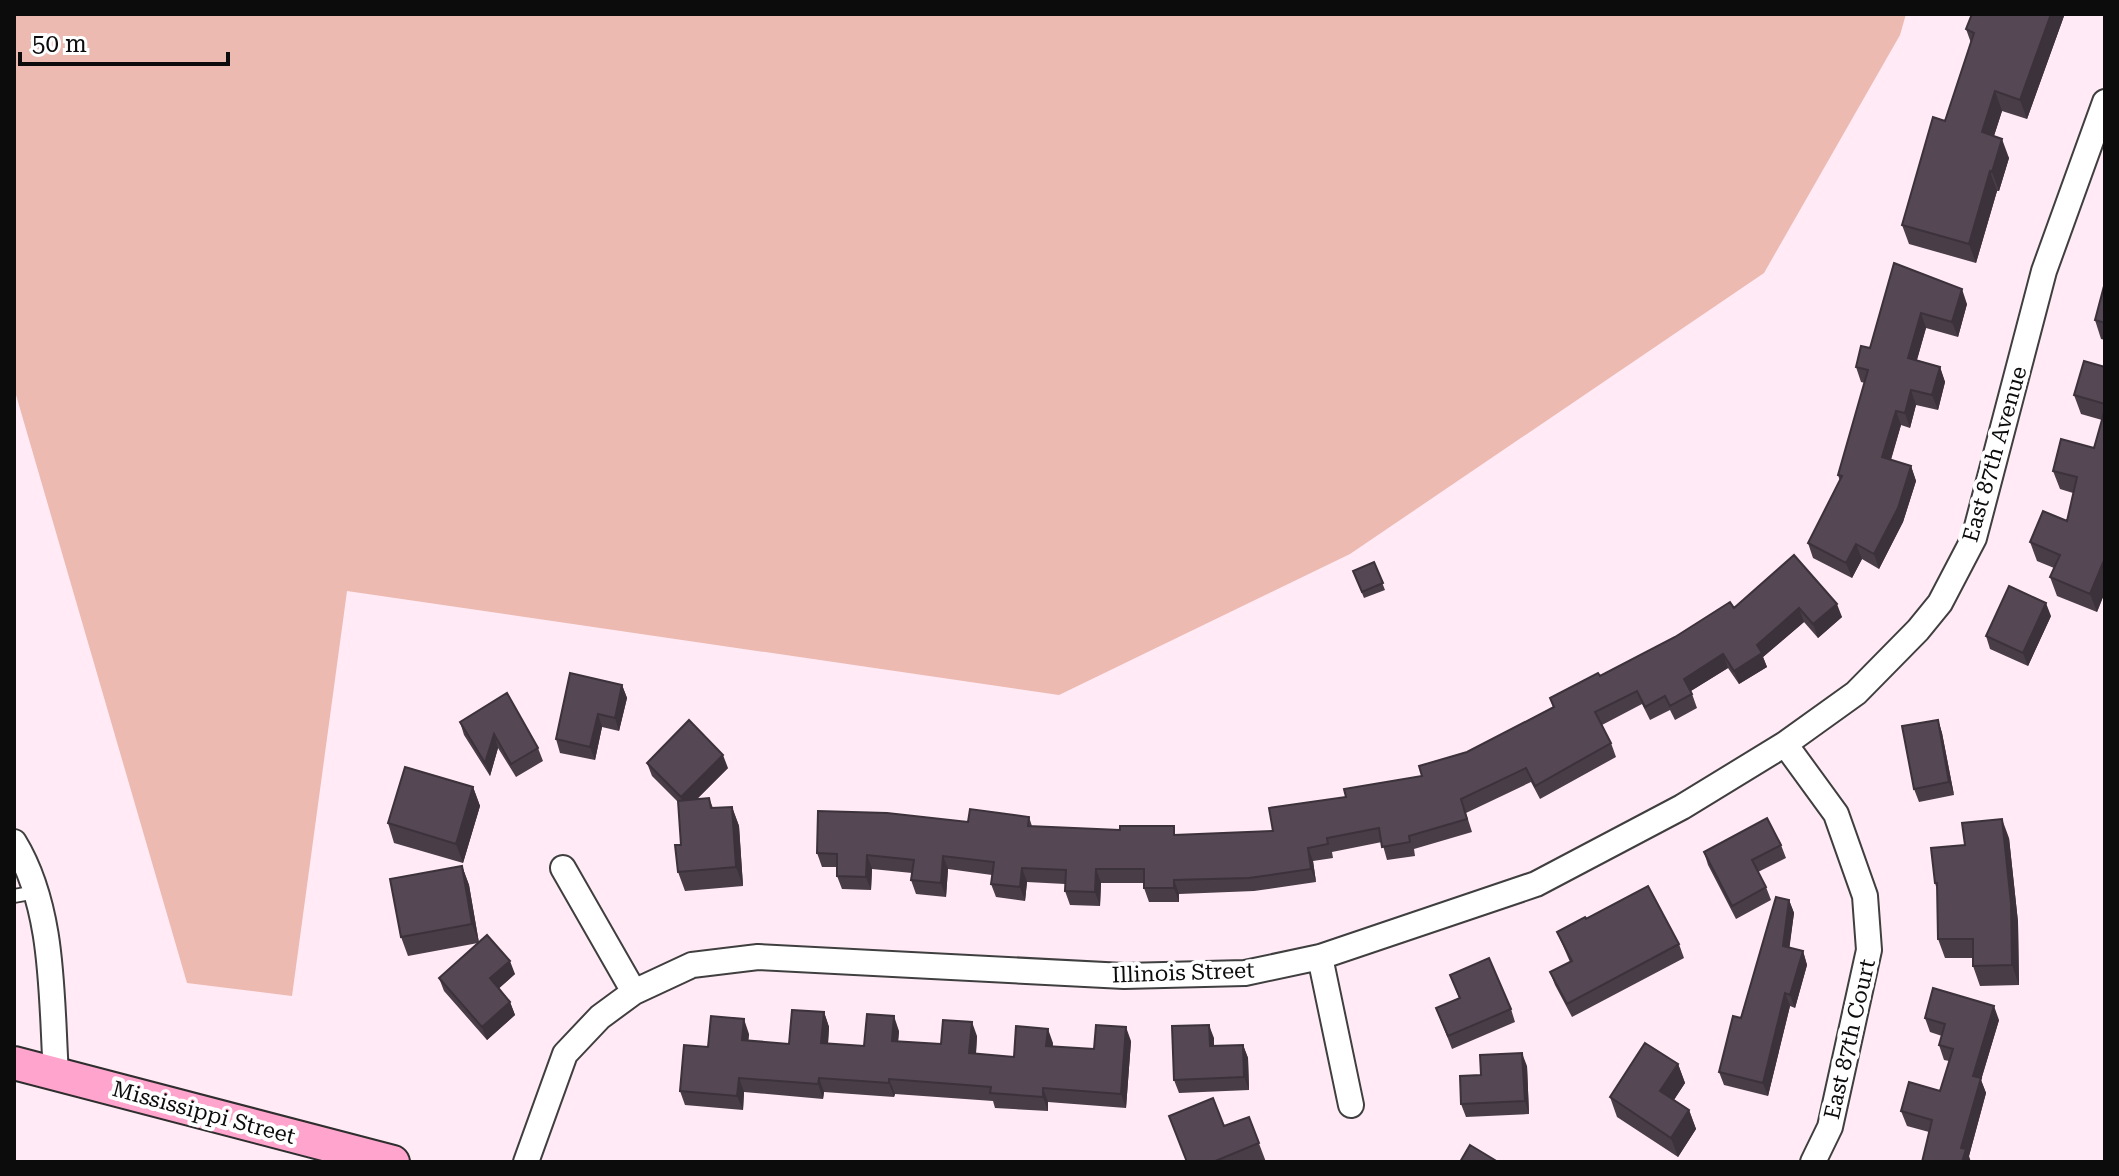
<svg xmlns="http://www.w3.org/2000/svg" width="2119" height="1176" font-family="'Roboto Serif',serif">
	<rect width="100%" height="100%" fill="#ffeaf5"/>
	<path fill="#ecbab1" d="M14,14H1906L1900,35L1764,273L1350,554L1059,695L347,591L292,996L187,983L14,388Z"/>
	<g fill="none" stroke-linecap="round" stroke-linejoin="round">
		<g stroke="#3f3f3f" stroke-width="16">
			<path id="lane" d="M14,896L36,892"/>
		</g>
		<g stroke="#3f3f3f" stroke-width="28">
			<path id="street" d="M1785,744L1836,814L1865,896L1869,950L1830,1127L1813,1162
				M14,842C55,909 51,998 56,1074
				M563,868L634,992
				M1320,957L1351,1105
				M526,1162L565,1054L600,1017L634,992L692,965L758,957L1124,976L1245,973L1320,957L1536,884L1682,807L1785,744L1856,693L1918,630L1940,603L1974,538L2044,271L2105,102"/>
		</g>
		<g stroke="#2e2e2e" stroke-width="36">
			<path id="secondary" d="M14,1063L393,1162"/>
		</g>
		<use href="#lane" stroke="#fff" stroke-width="12"/>
		<use href="#street" stroke="#fff" stroke-width="24"/>
		<use href="#secondary" stroke="#ffa5cd" stroke-width="32"/>
	</g>
	<path fill="#493d48" d="M2064,16L2027,119L2002,111L1994,136L2009,158L1999,191H1997L1976,263L1909,244L1902,225L1945,121L1971,43L1966,29Z
		M1894,263L1967,304L1958,337L1926,328L1917,360L1940,367L1945,382L1938,410L1916,405L1910,428L1901,425L1891,460L1911,466L1916,481L1903,522L1879,569L1862,559L1852,578L1813,558L1808,543L1840,481L1838,475L1865,383L1861,382L1856,367L1870,348Z
		M2095,320L2105,323V340L2101,339Z
		M2105,367V592L2097,612L2057,596L2050,577L2054,568L2037,561L2030,542L2067,521L2073,493L2060,489L2053,471L2094,448L2102,420L2081,414L2074,395Z
		M1794,555L1842,617L1818,638L1804,622L1763,657L1767,667L1739,684L1728,668L1691,691L1697,708L1675,720L1670,710L1650,720L1642,704L1602,725L1611,743L1616,757L1540,799L1531,782L1466,813L1472,832L1414,849L1415,856L1387,860L1382,842L1332,852L1333,858L1313,861L1316,882L1254,891L1179,894V902H1149L1144,888V883H1101L1100,906L1070,905L1065,891V884L1027,882L1025,901L996,897L991,884L992,875L948,869L946,897L916,894L911,880L912,873L872,869L871,890L842,889L837,876V867H822L817,853L968,822L1029,817L1032,826L1177,835L1273,831L1346,797L1422,776L1553,707L1550,698L1600,676L1734,608Z
		M1374,562L1385,590L1364,598L1353,571Z
		M2051,616L2028,666L1990,649L1986,636Z
		M622,685L627,698L619,731L602,727L595,760L560,753L556,739Z
		M1938,720L1942,733L1954,795L1919,802L1914,789Z
		M460,722L538,748L543,761L516,777L498,748L490,776L464,735Z
		M647,763L728,768L697,799L709,798L713,808L732,807L739,826L743,886L685,891L678,872L681,845L678,802L652,776Z
		M473,787L480,806L463,863L394,843L388,823Z
		M2009,838L2018,922L2019,985L1980,986L1973,966V958H1945L1938,939L1937,890L1935,883L1965,845Z
		M1781,845L1786,858L1758,872L1766,887L1771,900L1736,919L1708,865L1704,852Z
		M462,866L469,885L479,943L515,974L499,988L510,1002L515,1015L487,1040L444,991L439,978L478,943L408,956L401,937Z
		M1789,900L1794,913L1789,948L1803,951L1807,965L1795,1008L1790,1006L1768,1096L1724,1085L1719,1072Z
		M1586,919L1679,944L1684,958L1572,1017L1555,985L1550,972L1570,962L1557,932Z
		M1450,975L1511,1009L1515,1022L1452,1049L1436,1008L1459,998Z
		M824,1012L829,1027L828,1044L864,1046L899,1031L898,1041L941,1044L977,1036L976,1054L1014,1057L1053,1043L1052,1047L1094,1049L1131,1041L1126,1108L1048,1102V1111L995,1108L993,1101L895,1094L894,1097L824,1092L823,1099L744,1092L743,1110L685,1105L680,1091L708,1047L749,1034L748,1041L789,1044Z
		M1925,1018L1999,1020L1981,1080L1986,1093L1969,1156L1929,1132L1907,1126L1901,1111L1940,1091L1949,1061L1944,1060L1939,1045L1942,1036L1930,1032Z
		M1214,1038V1046L1243,1045L1248,1058L1249,1090L1179,1093L1174,1080Z
		M1678,1064L1685,1083L1674,1100L1689,1110L1696,1129L1678,1157L1617,1117L1610,1097Z
		M1527,1066L1529,1114L1466,1117L1461,1104L1481,1075Z
		M1249,1117L1266,1162H1186L1224,1126Z"/>
	<path fill="#3c323b" d="M2051,14H2064V16L2027,119L2020,100Z
		M1995,91L2002,111L1989,151L1982,132Z
		M2002,139L2009,158L1999,191L1992,172Z
		M1990,171L1997,191L1976,263L1969,244Z
		M1962,289L1967,304L1958,337L1952,322Z
		M1921,313L1926,328L1913,373L1908,358Z
		M1940,367L1945,382L1938,410L1932,395Z
		M1911,390L1916,405L1910,428L1905,413Z
		M1896,411L1901,425L1887,472L1882,457Z
		M1911,466L1916,481L1903,522L1879,569L1874,554Z
		M1856,544L1862,559L1852,578L1846,563Z
		M2105,558V592L2097,612L2090,594Z
		M2046,603L2051,616L2028,666L2023,653Z
		M1837,604L1842,617L1818,638L1813,624Z
		M1799,608L1804,622L1763,657L1767,667L1739,684L1734,671L1757,645Z
		M1723,654L1728,668L1689,692L1684,679Z
		M622,685L627,698L619,731L615,718Z
		M598,714L602,727L595,760L590,747Z
		M1938,720L1942,733L1954,795L1949,782Z
		M494,734L498,748L490,776L485,763Z
		M723,755L728,768L686,810L681,797Z
		M473,787L480,806L463,863L456,844Z
		M732,807L739,826L743,886L736,867Z
		M2002,819L2009,838L2018,922L2019,985L2012,965Z
		M1308,848L1313,861L1316,882L1311,869Z
		M867,855L872,869L871,890L866,877Z
		M943,856L948,869L946,897L941,883Z
		M462,866L469,885L479,943L472,924Z
		M1022,868L1027,882L1025,901L1020,887Z
		M1096,869L1101,883L1100,906L1095,892Z
		M1174,880L1179,894V902L1174,888Z
		M1789,900L1794,913L1788,959L1783,946Z
		M1803,951L1807,965L1795,1008L1790,995Z
		M510,961L515,974L495,992L490,978Z
		M1785,993L1790,1006L1768,1096L1763,1083Z
		M510,1002L515,1015L487,1040L482,1027Z
		M1994,1006L1999,1020L1981,1080L1986,1093L1969,1156L1971,1162H1963L1961,1148L1973,1076Z
		M824,1012L829,1027L827,1058L821,1043Z
		M894,1016L899,1031L897,1055L892,1041Z
		M744,1019L749,1034L747,1055L742,1040Z
		M972,1022L977,1036L975,1067L969,1053Z
		M1209,1025L1214,1038V1059L1210,1046Z
		M1126,1027L1131,1041L1126,1108L1121,1094Z
		M1048,1029L1053,1043L1052,1060L1046,1046Z
		M1243,1045L1248,1058L1249,1090L1244,1077Z
		M1522,1053L1527,1066L1529,1114L1525,1101Z
		M1678,1064L1685,1083L1667,1110L1660,1091Z
		M739,1078L744,1092L743,1110L737,1096Z
		M819,1078L824,1092L823,1099L818,1084Z
		M889,1079L895,1094L894,1097L889,1083Z
		M1043,1088L1048,1102V1111L1043,1097Z
		M1689,1110L1696,1129L1678,1157L1671,1138Z"/>
	<path fill="#554754" stroke="#3c323b" stroke-width="2" d="M1972,14H2051L2020,100L1995,91L1982,132L2002,139L1992,172L1990,171L1969,244L1902,225L1933,117L1945,121L1974,33L1966,29Z
		M1894,263L1962,289L1952,322L1921,313L1908,358L1940,367L1932,395L1911,390L1905,413L1896,411L1882,457L1911,466L1898,508L1874,554L1856,544L1846,563L1808,543L1842,476L1838,475L1868,370L1856,367L1861,346L1870,348Z
		M2104,286H2105V323L2095,320Z
		M2084,361L2105,367V404L2074,395Z
		M2105,409V558L2090,594L2050,577L2060,555L2030,542L2043,511L2067,521L2077,477L2053,471L2061,439L2094,448Z
		M1794,555L1837,604L1813,624L1799,608L1757,645L1762,653L1734,671L1723,654L1684,679L1692,694L1670,706L1665,696L1645,707L1637,691L1595,712L1611,743L1535,786L1526,768L1461,799L1467,819L1409,836L1410,842L1382,847L1379,828L1327,838L1328,844L1308,848L1311,869L1249,878L1174,880V888H1144V869H1096L1095,892L1065,891L1066,870L1022,868L1020,887L991,884L994,862L943,856L941,883L911,880L914,860L867,855L866,877L837,876V854L817,853L818,811L887,813L968,822L970,809L1029,817L1028,826L1120,830V826H1174V835L1273,831L1269,808L1346,797L1344,789L1422,776L1419,766L1467,752L1554,707L1550,698L1598,673L1600,676L1675,637L1730,602L1734,608Z
		M1374,562L1383,583L1362,592L1353,571Z
		M2009,586L2046,603L2023,653L1986,636Z
		M570,673L622,685L615,718L598,714L590,747L556,739Z
		M507,693L538,748L511,764L494,734L485,763L460,722Z
		M689,720L723,755L681,797L647,763Z
		M1938,720L1949,782L1914,789L1902,726Z
		M405,767L473,787L456,844L388,823Z
		M709,798L711,808L732,807L736,867L678,872L675,845H681L678,801Z
		M1767,818L1781,845L1752,860L1766,887L1732,906L1704,852Z
		M2002,819L2011,903L2012,965L1973,966V939H1938L1937,883H1935L1931,848L1965,845L1962,823Z
		M462,866L472,924L401,937L390,879Z
		M1648,886L1679,944L1567,1004L1550,972L1572,961L1557,932L1585,917L1586,919Z
		M1776,897L1789,900L1783,946L1803,951L1790,995L1785,993L1763,1083L1719,1072L1733,1016L1741,1018Z
		M487,935L510,961L490,978L510,1002L482,1027L439,978Z
		M1489,958L1511,1009L1448,1036L1436,1008L1460,998L1450,975Z
		M1933,988L1994,1006L1973,1076L1981,1078L1961,1148L1966,1149L1962,1162H1922L1932,1120L1901,1111L1909,1082L1940,1091L1953,1049L1939,1045L1945,1024L1925,1018Z
		M792,1010L824,1012L821,1043L864,1046L867,1014L894,1016L892,1041L941,1044L943,1020L972,1022L969,1053L1014,1057L1016,1026L1048,1029L1046,1046L1094,1049L1096,1025L1126,1027L1121,1094L1043,1088V1097L990,1093L991,1087L889,1079V1083L819,1078L818,1084L739,1078L737,1096L680,1091L684,1045L708,1047L711,1016L744,1019L742,1040L789,1044Z
		M1209,1025L1210,1046L1243,1045L1244,1077L1174,1080L1172,1026Z
		M1645,1043L1678,1064L1660,1091L1689,1110L1671,1138L1610,1097Z
		M1522,1053L1525,1101L1461,1104L1460,1076L1481,1075L1480,1055Z
		M1213,1098L1224,1126L1249,1117L1259,1143L1213,1162H1187L1169,1116Z
		M1470,1145L1498,1162H1460Z"/>
	<g text-anchor="middle" stroke-width="8" stroke-linejoin="round" paint-order="stroke">
		<g font-size="22" fill="#0c0c0c" stroke="#fff">
			<text transform="translate(1994 454) rotate(-74)" y="8">East 87th Avenue</text>
			<text transform="translate(1183 972) rotate(-2)" y="8">Illinois Street</text>
			<text transform="translate(1849 1039) rotate(-77)" y="8">East 87th Court</text>
			<text transform="translate(204 1112) rotate(15)" y="8">Mississippi Street</text>
		</g>
	</g>
	<rect width="2119" height="1176" fill="none" stroke="#0c0c0c" stroke-width="32"/>
	<path d="M20 52v12h208v-12" fill="none" stroke="#0c0c0c" stroke-width="4"/>
	<text x="32" y="52" font-size="24" fill="#0c0c0c" stroke="#ffffff" stroke-width="6" paint-order="stroke">50 m</text>
</svg>
